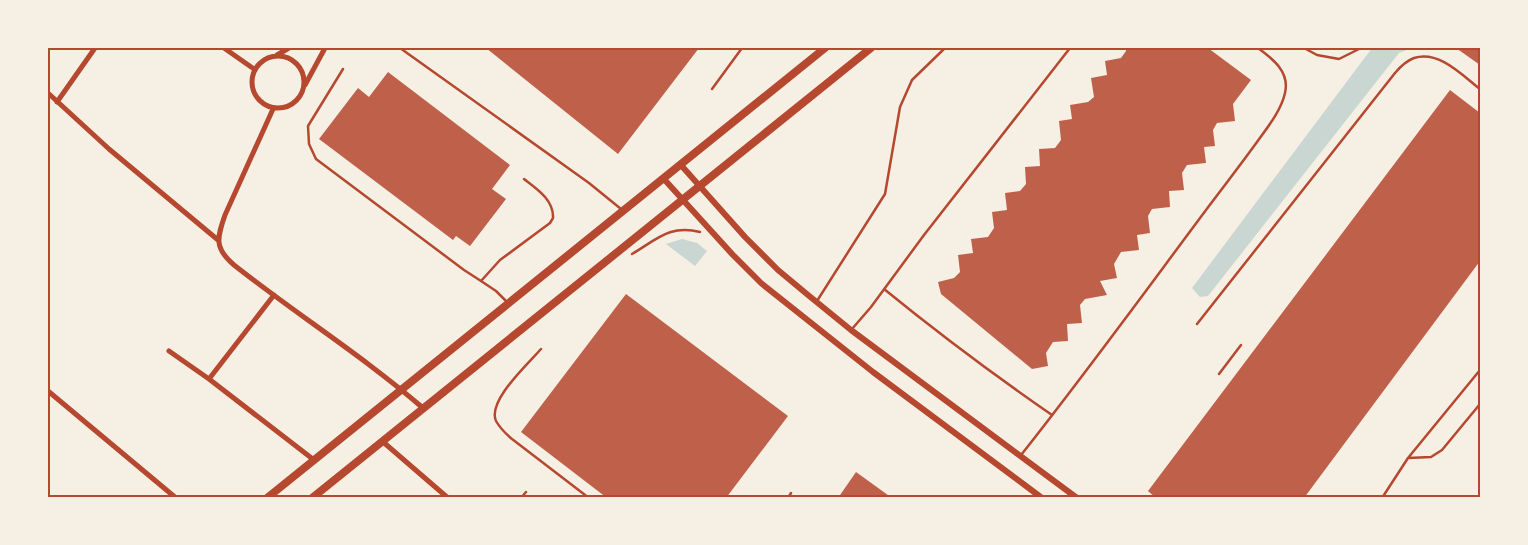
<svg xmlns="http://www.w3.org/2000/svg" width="1528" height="545" font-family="Quicksand,sans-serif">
	<rect width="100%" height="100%" fill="#f6efe4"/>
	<path fill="#c9d6d2" d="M1372,48H1412L1399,53L1208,296L1200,297L1192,288Z
		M682,239L697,243L707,251L695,266L666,244Z"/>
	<path fill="#bf614a" d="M486,48H699L618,154Z
		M1126,48H1208L1251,80L1233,104L1235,121L1217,123L1213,130L1215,146L1204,147L1206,163L1187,165L1182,173L1184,190L1169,191L1170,207L1152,209L1148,216L1150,233L1137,235L1139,250L1121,252L1114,264L1117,278L1100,281L1107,295L1085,299L1080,305L1082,323L1067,324L1068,341L1053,342L1046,353L1048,366L1032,369L941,294L938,282L954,278L960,272L958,255L973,253L971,239L988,237L994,228L992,212L1007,210L1005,193L1020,191L1026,184L1025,167L1040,166L1039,149L1055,148L1061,140L1059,121L1072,119L1070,105L1088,102L1094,97L1091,78L1107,75L1105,61L1121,58L1126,51Z
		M1456,48H1480V65Z
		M388,72L510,165L492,189L506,199L470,246L456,236L453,240L319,139L358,88L369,97Z
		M1450,90L1480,113V261L1304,498H1156L1148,491Z
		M626,294L788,416L726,498H607L521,432Z
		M856,472L892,498H838Z"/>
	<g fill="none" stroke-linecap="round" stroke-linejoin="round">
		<path stroke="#b5482f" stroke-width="2.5" d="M632,254C656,240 670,224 700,232
			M521,498L526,492"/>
		<path stroke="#b5482f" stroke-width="2.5" d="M400,48L589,183L621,209
			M1304,48L1317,55L1339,59L1361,48
			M343,69L308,126L309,144L316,159L464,270L481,281
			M712,89L742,48
			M884,289C938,333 994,375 1052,415
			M817,301L885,194L900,107L912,80L945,48
			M507,302L496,291L481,281L500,260L550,223L553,218C554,200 537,189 524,179
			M1197,324L1395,73C1400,67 1406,61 1414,58C1439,50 1462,75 1480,89
			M852,329L871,307L924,235L1070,48
			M541,349C528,364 487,401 496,421C500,428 506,434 512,439L589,498
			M1219,374L1241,345
			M1021,455C1086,373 1147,289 1209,206C1225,185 1241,164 1257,142C1267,128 1281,111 1285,93C1290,72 1273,59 1258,48
			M1408,458L1431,457L1442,450L1480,404
			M788,498L791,493
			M1382,498L1408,458L1480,370"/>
		<path stroke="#b5482f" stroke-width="5" d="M224,48L254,69
			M277,55L289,48
			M252 82a26 26 0 1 1 52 0a26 26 0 1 1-52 0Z
			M305,85L325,48
			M48,93L109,149L218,240
			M57,102L95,48
			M273,109L225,215C217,238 214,248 234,265C296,314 363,356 423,408
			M169,351L209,379L314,460
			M209,379L274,295
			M48,391L176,498
			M382,441L448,498"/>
		<path stroke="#b5482f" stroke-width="6" d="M680,164L745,237L778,270L808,295L851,330L1077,498
			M663,178L733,255L761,283L873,372L1042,498"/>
		<path stroke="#b5482f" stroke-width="8" d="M267,498L825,48
			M312,498L871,48"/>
	</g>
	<rect width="1528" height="545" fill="none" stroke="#f6efe4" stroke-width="98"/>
	<rect x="49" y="49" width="1430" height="447" fill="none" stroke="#b5482f" stroke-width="2"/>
</svg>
